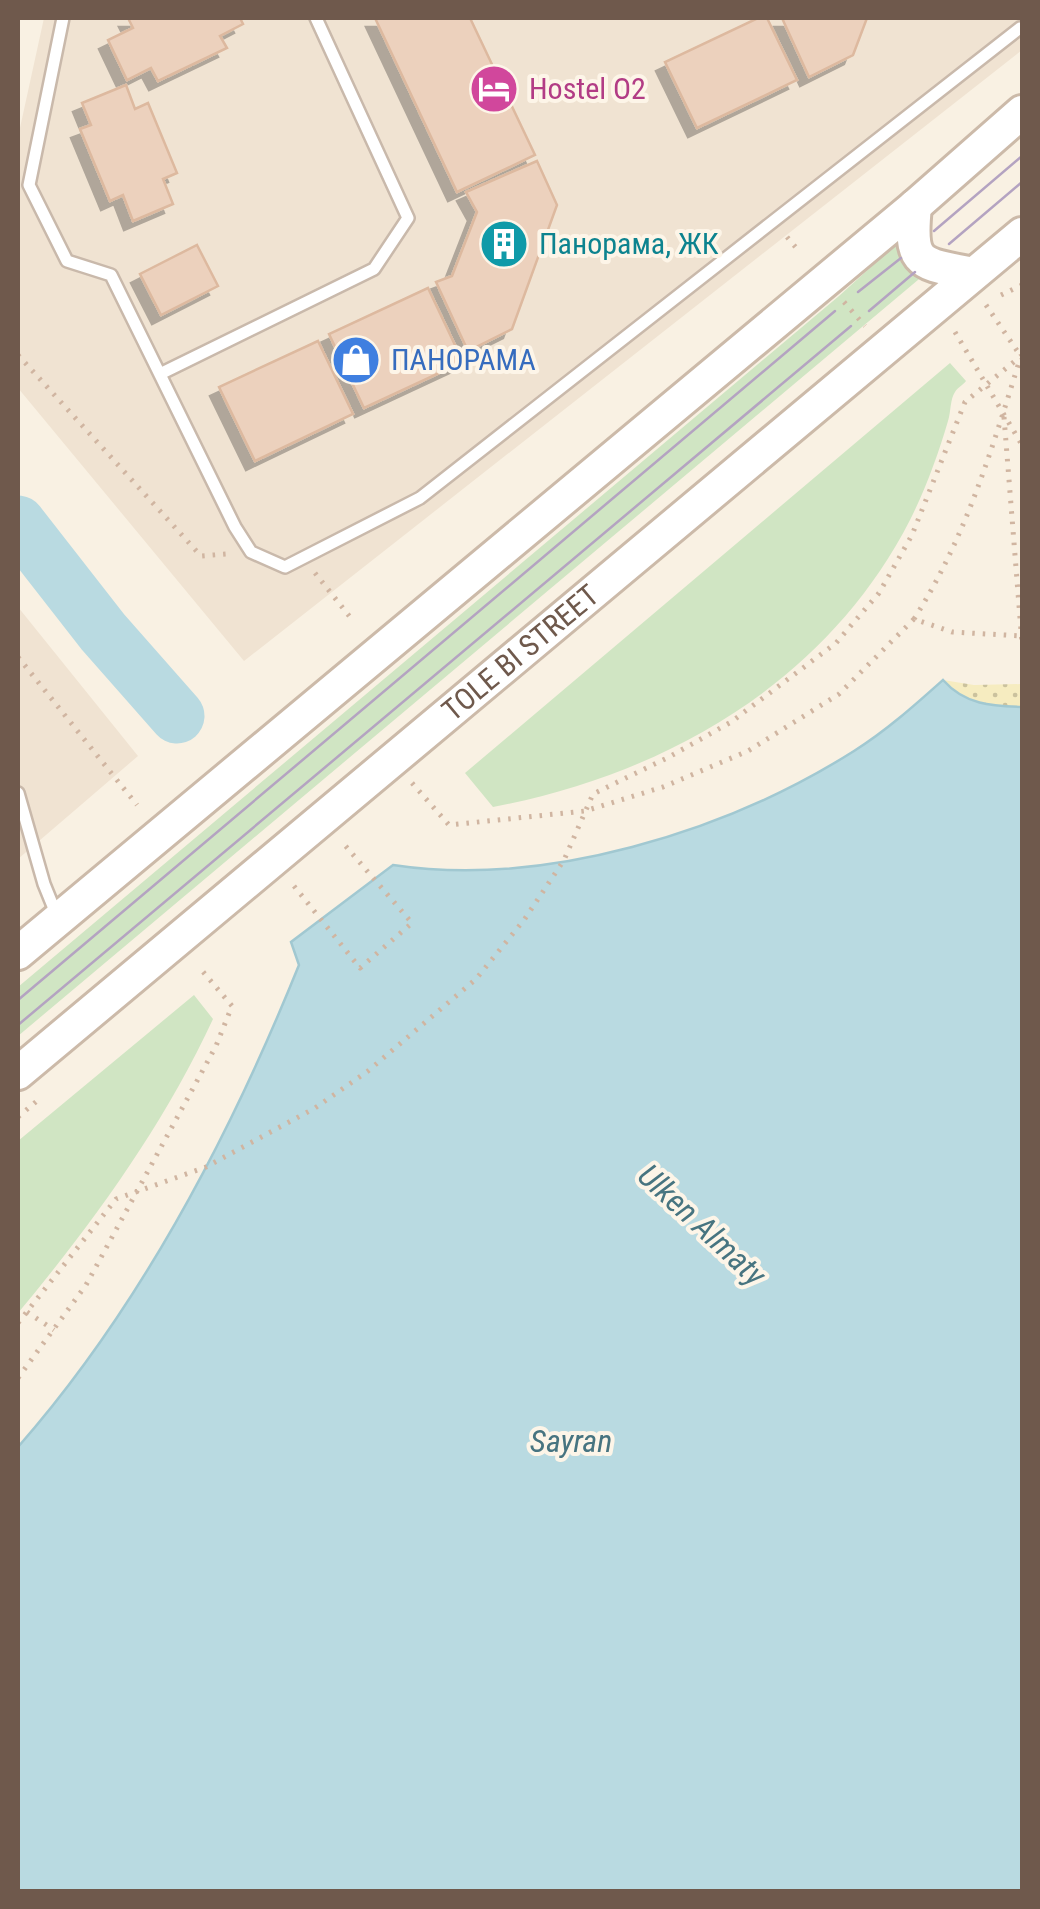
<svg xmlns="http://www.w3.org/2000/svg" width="1040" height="1909" font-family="'Roboto Condensed',sans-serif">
	<defs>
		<pattern id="sand-dots" width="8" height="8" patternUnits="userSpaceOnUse" patternTransform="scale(2.5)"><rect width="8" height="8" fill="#f6ecc0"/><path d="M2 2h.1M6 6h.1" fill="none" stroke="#cbc29e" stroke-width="1.8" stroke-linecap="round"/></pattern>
		<filter id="shadow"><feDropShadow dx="-9" dy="9" stdDeviation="0" flood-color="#0004"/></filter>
	</defs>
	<rect width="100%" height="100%" fill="#f9f1e3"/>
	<path fill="#f0e3d2" d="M44,18H1022V50L244,661L18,388V137Z
		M18,607L138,756L18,859Z"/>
	<path fill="#d0e5c3" d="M904,237L931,269L18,1036V987L839,296Z
		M950,363L966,381C963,385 958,387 955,392C950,399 951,412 948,421C938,455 926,488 910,520C827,682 667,774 493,807L465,773Z
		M194,995L213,1019C164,1125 93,1223 18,1313V1141Z"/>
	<path fill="url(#sand-dots)" d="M943,680L974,685L1022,684V707C992,706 964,705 943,680Z"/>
	<path fill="#b9dae1" stroke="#a1c8d1" stroke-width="2.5" d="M943,680C965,705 992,706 1022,707V1891H18V1447C141,1307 230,1136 299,965L291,942L393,865C544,888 726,832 854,751C886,731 915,705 943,680Z"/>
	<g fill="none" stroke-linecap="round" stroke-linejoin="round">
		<path stroke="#b9dae1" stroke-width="55" d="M18,523L103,632L177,716"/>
	</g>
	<path fill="#ecd1bd" stroke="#ddb99f" stroke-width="2.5" filter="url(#shadow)" d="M128,18H240L243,24L220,36L227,48L158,81L151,68L127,80L108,40L133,28Z
		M375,18H470L535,155L457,192Z
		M758,18H767L797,80L697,128L665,62Z
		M782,18H867L853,55L809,77Z
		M126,85L135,109L148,103L177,173L163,179L173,204L133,221L123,195L110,201L80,129L91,125L82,103Z
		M537,161L557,205L512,329L468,351L436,282L452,276L477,212L466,192Z
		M197,245L218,286L161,315L140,274Z
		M428,288L463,362L364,408L329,334Z
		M318,341L353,414L255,461L219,387Z"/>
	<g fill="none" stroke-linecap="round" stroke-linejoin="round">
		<g stroke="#c9b9ab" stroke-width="16">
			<path id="lane" d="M63,18L29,185L67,261L111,275L235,527L251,552L285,567L420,498L1020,28
				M160,374L374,269L408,218L316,18
				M18,793L44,884L57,916"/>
		</g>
		<g stroke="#ccbaa9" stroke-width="38">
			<g id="secondary">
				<path d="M915,206C909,266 919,263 973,274"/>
				<path d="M18,953L915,206L1022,112"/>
				<path id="s1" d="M18,1073L1022,234"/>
			</g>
		</g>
		<path stroke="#d0b5a1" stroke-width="5" stroke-dasharray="2.5 8" stroke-linecap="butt" d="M787,237L798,250
			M1001,295L1022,285
			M844,302L865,326
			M986,305L1022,358
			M955,332L1022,445
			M18,355L201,556L226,554
			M1004,417L1022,643
			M315,573L354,622
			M914,619C966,537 991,452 1020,359
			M18,657L137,805
			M412,783L449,825L585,811L663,787L748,751L839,694L914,619L952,632L1022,636
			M294,886L360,968L412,923L343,843
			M18,1117L38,1100
			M27,1312L54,1330
			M18,1323L116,1199L206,1167L315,1108L368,1071L476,979L524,920L564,860L593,794L669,757L731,722L836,643L879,593L912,535L965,402L1021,356
			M18,1378L86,1285L216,1046L232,1006L199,967"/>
		<use href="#lane" stroke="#fff" stroke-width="11"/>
		<use href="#secondary" stroke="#fff" stroke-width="32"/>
		<path stroke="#b4a3c1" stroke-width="2.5" d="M934,231L1022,156
			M949,244L1022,182
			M858,292L901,258
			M869,311L915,272
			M18,1000L835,311
			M18,1025L851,326"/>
	</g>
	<defs>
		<g id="hotel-disc" transform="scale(2.5)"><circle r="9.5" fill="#d1479c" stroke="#fdf5e8"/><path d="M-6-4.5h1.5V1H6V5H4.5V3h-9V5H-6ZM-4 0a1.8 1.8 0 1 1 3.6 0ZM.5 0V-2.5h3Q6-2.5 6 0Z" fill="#fff"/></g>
		<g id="building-disc" transform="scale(2.5)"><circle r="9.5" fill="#0f9aa8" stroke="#fdf5e8"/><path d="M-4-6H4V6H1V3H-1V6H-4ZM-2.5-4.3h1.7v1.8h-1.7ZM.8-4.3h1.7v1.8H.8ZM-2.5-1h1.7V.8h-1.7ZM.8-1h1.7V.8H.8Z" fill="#fff"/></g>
		<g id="shop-disc" transform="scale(2.5)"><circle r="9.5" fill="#3f7fe0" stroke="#fdf5e8"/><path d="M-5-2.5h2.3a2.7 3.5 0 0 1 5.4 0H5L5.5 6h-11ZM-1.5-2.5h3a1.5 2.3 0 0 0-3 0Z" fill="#fff"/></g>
	</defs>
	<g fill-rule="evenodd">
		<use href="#hotel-disc" x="494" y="89"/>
		<use href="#building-disc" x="504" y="244"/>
		<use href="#shop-disc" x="356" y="360"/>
	</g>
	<g text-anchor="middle" stroke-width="8" stroke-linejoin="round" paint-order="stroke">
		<g font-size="30" fill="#b23c85" stroke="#fdf5e8" text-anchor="start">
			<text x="529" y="99">Hostel O2</text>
		</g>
		<g font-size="30" fill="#0d838f" stroke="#fdf5e8" text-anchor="start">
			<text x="539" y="254">Панорама, ЖК</text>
		</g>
		<g font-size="30" fill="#366cbe" stroke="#fdf5e8" text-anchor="start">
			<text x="391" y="370">ПАНОРАМА</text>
		</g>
		<g font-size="30" fill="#6f594c" stroke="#fdf5e8">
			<text dy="10" stroke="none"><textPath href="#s1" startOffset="655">TOLE BI STREET</textPath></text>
		</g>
		<g font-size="32" font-style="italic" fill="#477480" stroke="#fdf5e8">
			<text transform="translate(702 1225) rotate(43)" y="11">Ulken Almaty</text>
			<text x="571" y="1452">Sayran</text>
		</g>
	</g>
	<rect width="1040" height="1909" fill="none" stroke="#6f594c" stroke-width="40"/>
</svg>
